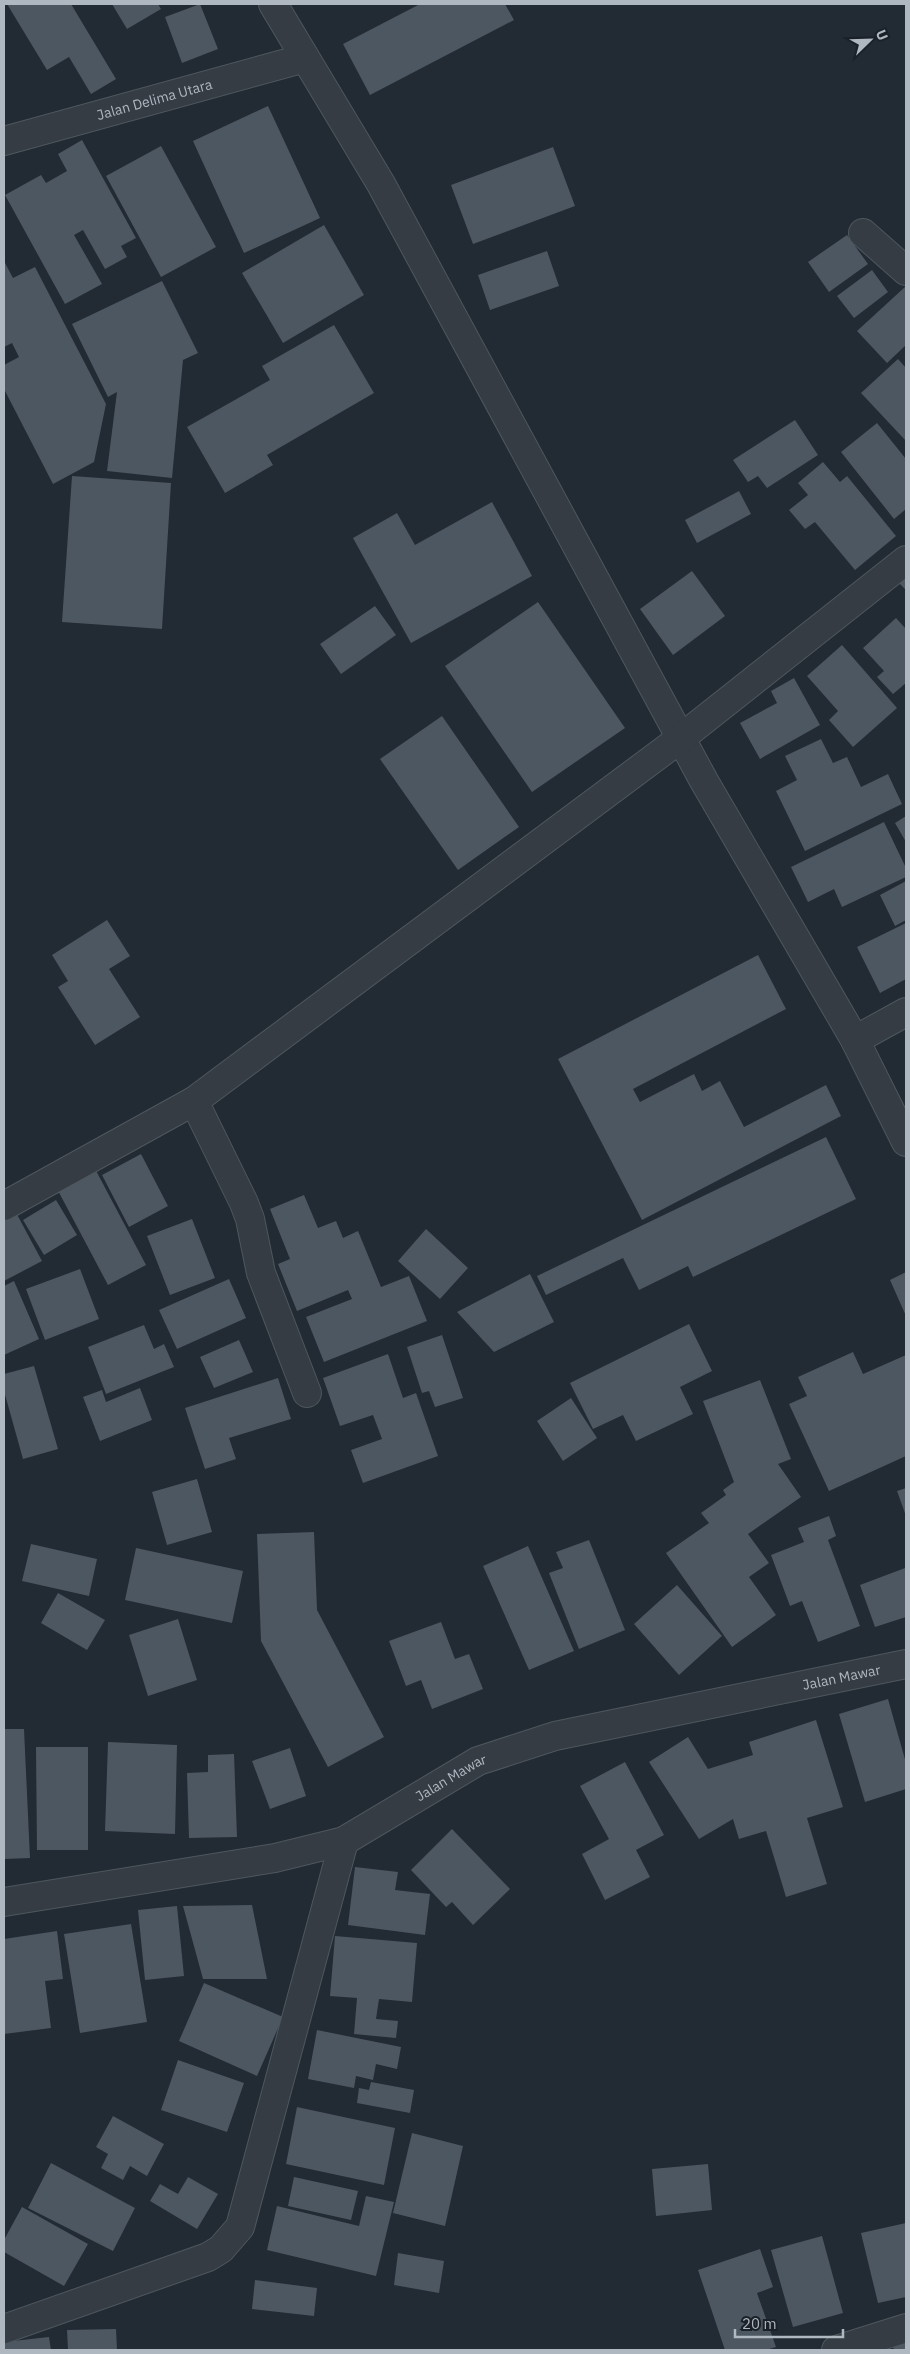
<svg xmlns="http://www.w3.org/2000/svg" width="910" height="2354" font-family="'IBM Plex Sans',sans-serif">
	<rect width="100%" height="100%" fill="#222a33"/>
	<path fill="#4d5761" d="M7,4H71L116,79L91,94L69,57L47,70Z
		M112,4H158L161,9L127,29Z
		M200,4L218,49L182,63L165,17Z
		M420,4H505L514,20L370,95L343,44Z
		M268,106L320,218L244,253L193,141Z
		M82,140L136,238L121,246L127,257L105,269L83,230L74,235L102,284L65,304L5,195L41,175L46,183L67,171L58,154Z
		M161,146L216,247L161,277L106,176Z
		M553,147L575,206L473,244L451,185Z
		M324,225L364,295L283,343L242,273Z
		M847,235L868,264L829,292L808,262Z
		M547,251L559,286L490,310L478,275Z
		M4,261L13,278L35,267L106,404L94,462L53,484L4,389V365L19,357L12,343L4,347Z
		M872,270L888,292L854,318L837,296Z
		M162,281L198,353L183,360L172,478L107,471L117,392L108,397L72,324Z
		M906,286V345L887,363L857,331Z
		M334,325L374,393L267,455L273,465L225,493L187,427L270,380L262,366Z
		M898,359L906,368V441L861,393Z
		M795,420L818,455L767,488L758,476L748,482L733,460Z
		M877,423L906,459V509L894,519L841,452Z
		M823,462L840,482L847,476L896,536L855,570L815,522L805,529L789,510L808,495L798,483Z
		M72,476L171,483L162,629L62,622Z
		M739,491L751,514L697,543L685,520Z
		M492,502L532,576L411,643L353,538L397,513L415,545Z
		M906,569V590L895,579Z
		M692,571L725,616L673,655L640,609Z
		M538,602L625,728L532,792L445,666Z
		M375,606L396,635L341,674L320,644Z
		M896,618L906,629V683L893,694L877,677L884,671L863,648Z
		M842,645L897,708L853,747L829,720L838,711L807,676Z
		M794,678L820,725L760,759L740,723L777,703L771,691Z
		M442,716L519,827L458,870L380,759Z
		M821,739L833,763L847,757L861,787L888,774L902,804L805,851L776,791L797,780L785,756Z
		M906,816V842L895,823Z
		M884,822L906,868V877L842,907L834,889L808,902L791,867Z
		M906,881V920L895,926L880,895Z
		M107,920L130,956L109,969L140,1017L95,1045L58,987L68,981L52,955Z
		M906,923V979L880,993L857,947Z
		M758,955L786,1009L633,1089L640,1102L694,1074L702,1091L720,1081L744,1127L826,1085L841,1116L642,1220L558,1059Z
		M826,1137L856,1199L693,1277L688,1266L639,1290L623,1258L546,1295L537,1276Z
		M141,1154L168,1206L129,1227L102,1175Z
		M93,1165L146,1265L108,1285L55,1185Z
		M304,1195L318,1228L336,1221L343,1238L358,1231L381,1287L409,1276L427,1321L324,1362L306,1317L352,1299L348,1290L297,1311L278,1264L290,1259L270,1209Z
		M56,1200L77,1235L44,1255L23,1220Z
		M13,1207L42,1261L4,1281V1212Z
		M192,1219L215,1278L170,1295L147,1236Z
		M426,1229L468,1268L440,1299L398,1261Z
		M80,1269L99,1319L45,1340L26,1289Z
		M906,1272V1316L890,1280Z
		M530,1274L554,1322L494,1352L457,1312Z
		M229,1279L246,1318L177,1349L159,1310Z
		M14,1281L39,1339L4,1355V1286Z
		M689,1324L712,1371L680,1387L693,1414L636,1441L623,1415L593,1429L570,1383Z
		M144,1325L154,1349L164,1344L174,1367L106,1394L88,1347Z
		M442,1335L463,1398L435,1407L429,1391L422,1393L407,1347Z
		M239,1340L253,1372L214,1388L200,1357Z
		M853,1352L863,1374L906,1355V1456L829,1491L789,1404L807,1396L798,1377Z
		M388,1354L403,1398L416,1393L438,1456L363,1483L351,1450L382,1439L373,1415L340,1426L323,1378Z
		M34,1366L58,1449L23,1459L4,1391V1374Z
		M278,1378L291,1419L229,1438L236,1459L205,1469L185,1408Z
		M760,1380L791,1459L778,1464L801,1497L748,1534L769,1563L749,1577L776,1615L732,1647L666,1553L709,1523L701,1513L726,1495L723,1490L734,1482L703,1401Z
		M140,1388L152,1420L100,1441L83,1397L102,1390L106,1402Z
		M571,1398L597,1438L563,1461L537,1421Z
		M197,1479L212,1532L167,1545L152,1492Z
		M906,1488V1516L897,1491Z
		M829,1516L836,1536L828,1540L860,1626L818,1642L802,1601L790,1606L771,1555L804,1542L798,1528Z
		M314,1532L317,1610L384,1737L328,1767L261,1641L257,1534Z
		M589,1540L625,1630L579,1649L549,1573L563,1568L556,1552Z
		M31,1544L97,1559L89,1596L22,1581Z
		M528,1546L574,1651L529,1670L483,1566Z
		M136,1548L243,1571L232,1623L125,1600Z
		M905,1568L906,1617L875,1627L860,1585Z
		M677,1585L722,1636L679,1675L634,1624Z
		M58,1593L105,1620L87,1650L41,1623Z
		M178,1619L197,1680L148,1696L129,1635Z
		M441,1622L455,1659L469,1654L483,1689L432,1709L421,1680L406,1686L389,1641Z
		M888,1699L906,1763V1789L865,1802L839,1714Z
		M816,1720L843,1807L807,1818L827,1884L786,1897L766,1831L739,1839L733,1819L699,1839L649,1762L688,1737L708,1769L753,1755L749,1742Z
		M4,1729H24L30,1858L4,1859Z
		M108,1742L177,1745L175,1834L105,1831Z
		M36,1747H88V1850H37Z
		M290,1748L306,1796L270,1809L252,1761Z
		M234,1754L237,1837L189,1838L187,1773L208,1772V1755Z
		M625,1762L664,1835L636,1850L650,1877L605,1900L582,1854L609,1839L580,1786Z
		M452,1829L510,1889L473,1925L452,1902L446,1907L411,1870Z
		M355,1867L398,1872L395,1890L430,1894L425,1935L348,1925Z
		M252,1905L267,1979H203L183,1906Z
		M177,1906L184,1976L145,1980L138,1910Z
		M131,1924L147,2022L80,2033L64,1934Z
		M57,1931L63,1979L45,1981L51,2028L4,2034V1939Z
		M335,1936L417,1943L412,2002L379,1999L376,2019L398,2021L396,2038L354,2034L357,1998L330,1996Z
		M204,1983L283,2017L257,2076L179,2041Z
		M317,2030L401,2047L397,2069L376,2064L373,2080L356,2076L354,2088L308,2079Z
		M178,2060L244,2083L227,2132L161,2110Z
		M371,2082L414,2090L410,2113L357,2103L359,2088L369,2090Z
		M297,2107L395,2128L384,2185L286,2164Z
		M113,2116L164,2144L147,2176L130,2166L123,2180L101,2168L108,2154L96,2147Z
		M412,2133L463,2146L445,2226L393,2213Z
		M51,2163L135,2208L113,2251L28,2208Z
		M708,2164L712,2210L656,2216L652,2169Z
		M188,2177L218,2194L197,2229L150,2201L160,2184L178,2194Z
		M294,2177L358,2191L351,2220L288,2206Z
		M366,2196L394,2202L376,2276L267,2250L277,2206L359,2226Z
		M22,2207L88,2244L64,2286L4,2252V2240Z
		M906,2223V2297L878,2303L861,2233Z
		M822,2236L843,2313L793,2327L771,2250Z
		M760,2249L773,2287L757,2293L776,2347L766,2350H725L698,2270Z
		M398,2253L444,2261L439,2293L394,2285Z
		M255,2280L317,2288L314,2316L252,2309Z
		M116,2329L117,2350H68L67,2330Z
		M49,2337L51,2350H4V2342Z
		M906,2343V2350H894L893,2346Z"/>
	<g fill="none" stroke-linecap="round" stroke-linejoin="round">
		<g stroke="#4f575e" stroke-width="30">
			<g id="minor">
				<path d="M273,4L381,184L704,781L855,1040L906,1142"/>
				<path id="s1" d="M4,141L305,58"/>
				<path d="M863,233L906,271"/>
				<path d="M855,1040L906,1012"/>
				<path d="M194,1101L244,1203L250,1219L261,1273L307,1393"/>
				<path d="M4,1206L194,1101L681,738L906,560"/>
				<path id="s2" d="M4,1902L275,1858L344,1841L478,1761L555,1736L906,1664"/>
				<path d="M4,2329L208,2257L221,2249L240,2227L344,1841"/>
				<path d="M836,2350L906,2328"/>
			</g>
		</g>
		<use href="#minor" stroke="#353c44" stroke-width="28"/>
	</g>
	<g text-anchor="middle" stroke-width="5" stroke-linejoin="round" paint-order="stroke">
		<g font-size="14" fill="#afb7c0" stroke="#1a2128">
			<text dy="5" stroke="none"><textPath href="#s1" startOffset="156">Jalan Delima Utara</textPath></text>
			<text dy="5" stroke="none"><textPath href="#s2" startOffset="875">Jalan Mawar</textPath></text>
			<text dy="5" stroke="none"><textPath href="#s2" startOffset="470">Jalan Mawar</textPath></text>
		</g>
	</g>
	<rect width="910" height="2354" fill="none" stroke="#afb7c0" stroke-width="10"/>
	<g transform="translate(870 40) rotate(67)" stroke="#1a2128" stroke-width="4" paint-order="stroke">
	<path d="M0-4L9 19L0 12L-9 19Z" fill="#afb7c0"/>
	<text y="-8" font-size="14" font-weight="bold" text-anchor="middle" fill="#afb7c0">U</text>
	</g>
	<path d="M735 2329v8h108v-8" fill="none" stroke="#afb7c0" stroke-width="2.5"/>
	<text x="742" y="2329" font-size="15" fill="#afb7c0" stroke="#1a2128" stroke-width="4" paint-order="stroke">20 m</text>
</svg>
